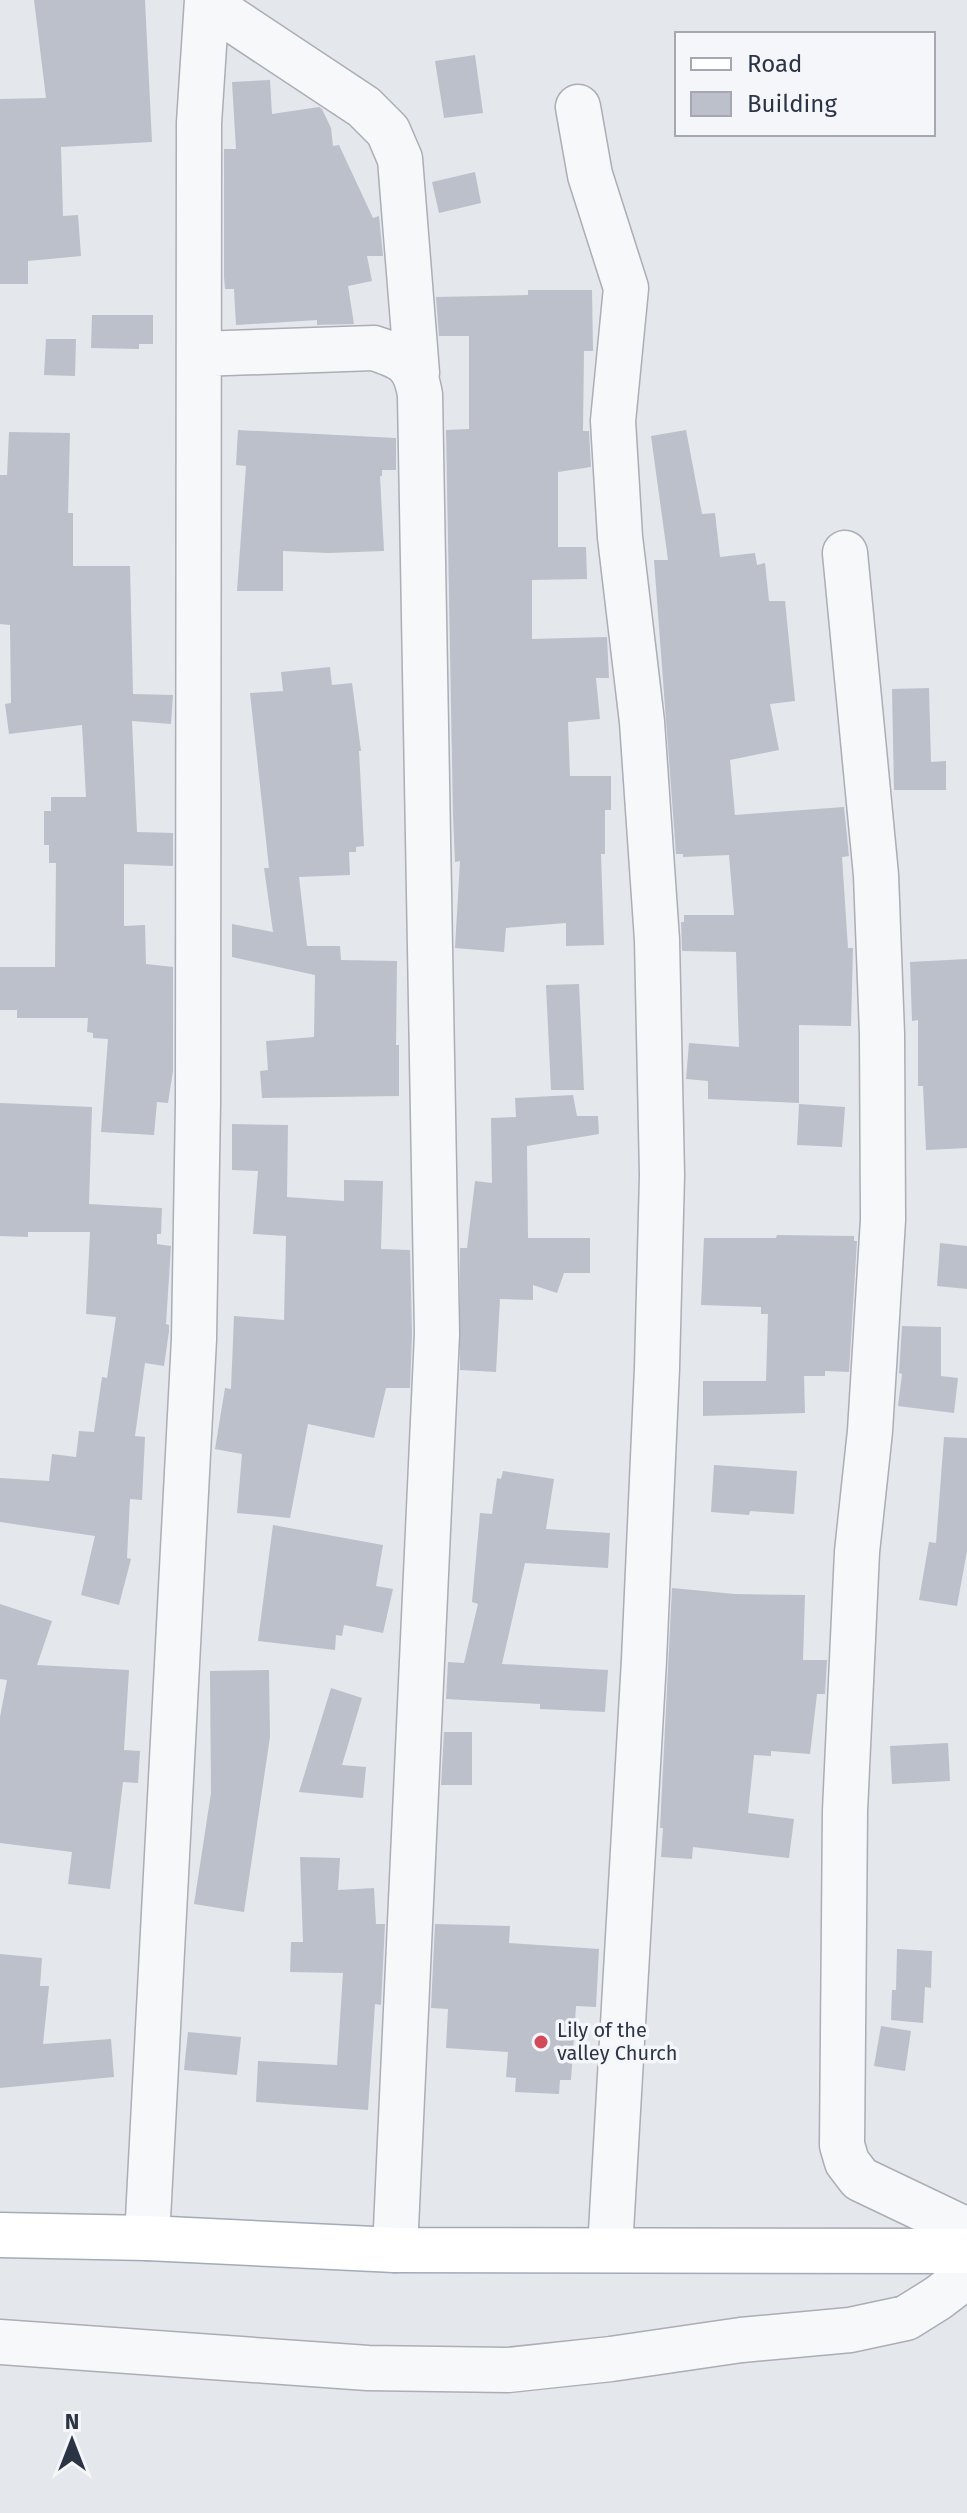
<svg xmlns="http://www.w3.org/2000/svg" width="967" height="2513" font-family="'Fira Sans',sans-serif">
	<rect width="100%" height="100%" fill="#e4e7ec"/>
	<path fill="#bbc0ca" d="M34,0H145L152,142L61,147L63,216L78,215L81,256L28,261V284H0V99L46,98Z
		M475,55L483,113L444,118L435,61Z
		M270,80L272,114L319,107L322,109L331,128L333,146L339,145L373,218L379,216L383,256H367L372,281L348,286L354,324L317,325V320L236,325L234,289H225L224,277V149H236L232,82Z
		M475,172L481,203L439,213L432,182Z
		M528,290H592L593,351H584L583,431H589L591,467L558,472V547H586L587,579L532,580V639L607,637L609,678H596L600,719L568,722L570,776H611V810H605V854H601L604,945L566,946V923L506,928L504,952L455,948L460,861L455,862L453,816L446,430L469,429V336H439L436,297L528,295Z
		M92,315H153V344H139V349L91,348Z
		M46,339H76L75,376L44,375Z
		M238,430L396,438V470H382V476H380L384,551L328,553L283,551V591H237L246,466L236,465Z
		M686,430L702,514L715,513L720,557L755,553L757,565L765,563L769,601H785L795,701L770,704L779,750L730,760L735,815L844,807L849,856L842,857L848,948H853L851,1026L799,1025V1103L708,1099V1081L686,1079L689,1043L739,1047L736,952L682,951L681,922H684V915H734L729,855L683,857V854H676L654,560H668L651,436Z
		M9,432L70,433L68,513H73V566H130L133,694L173,695L171,724L132,721L137,832L173,833V866L124,864V926L145,925L146,964L173,967V1071L168,1103L157,1102L154,1135L101,1132L108,1039L93,1038V1033L87,1032L88,1018H17V1010H0V967H55L56,863H49V845H44V811H51V797H86L82,725L9,734L5,704L11,703L10,625L0,624V475H7Z
		M330,667L332,685L352,683L361,751H359L364,846L356,847V852H349L350,875L299,877L307,946H340L341,960L397,961L396,1045H399V1096L262,1098L260,1071L268,1070L266,1041L314,1037L315,975L232,957V924L273,932L264,868H269L250,693L283,691L281,672Z
		M929,688L931,762L946,761V790H894L892,689Z
		M967,959V1148L926,1150L923,1086H918V1020L912,1021L910,962Z
		M579,984L584,1090H551L546,985Z
		M573,1095L577,1116H598L599,1134L527,1146L528,1238H590V1273H564L557,1293L533,1285V1300L500,1299L496,1372L460,1370V1248H467L475,1181L492,1183L491,1118L516,1117L515,1098Z
		M0,1103L92,1107L89,1204L162,1208L161,1234H157V1244L171,1246L166,1324L169,1325V1331L164,1366L145,1363L135,1436L145,1437L142,1500L130,1499L127,1558L131,1559L119,1605L81,1595L95,1536L0,1522V1478L49,1481L52,1454L76,1457L79,1431L94,1432L102,1377L107,1378L116,1317L86,1314L90,1232H28V1237L0,1236Z
		M799,1104L845,1107L842,1147L797,1145Z
		M232,1124L288,1125L287,1197L344,1201V1180L383,1181L381,1249L410,1250L412,1334L410,1388H386L374,1438L308,1424L290,1518L237,1513L242,1454L215,1449L225,1388L231,1389L234,1316L284,1320L286,1236L253,1234L258,1171L232,1170Z
		M777,1235L854,1236V1241H857L849,1372L825,1371V1376H804L805,1413L703,1416V1381H766L768,1314H761V1307L701,1305L704,1238H776Z
		M940,1243L967,1246V1289L937,1286Z
		M902,1326L941,1327V1376L958,1378L954,1413L898,1406L902,1374L899,1373Z
		M944,1437L967,1438V1551L957,1606L919,1600L929,1542L936,1543Z
		M714,1465L797,1471L794,1514L750,1511L749,1515L711,1512Z
		M503,1471L554,1479L546,1529L610,1533L608,1568L525,1563L502,1664L608,1670L605,1712L540,1709V1704L446,1699L448,1662L464,1663L478,1604L472,1602L480,1513L492,1514L497,1478L501,1479Z
		M273,1525L383,1545L376,1586L393,1589L383,1633L344,1625L342,1636L336,1635L335,1650L258,1641Z
		M672,1588L735,1594L805,1595L803,1660H827L825,1694H817L810,1754L771,1751V1756L754,1755L748,1813L794,1819L789,1858L693,1847L692,1859L661,1857L663,1828H660Z
		M0,1604L52,1621L37,1665L129,1670L124,1750L140,1751L138,1783L123,1782L110,1889L68,1884L72,1852L0,1843V1717L7,1680L0,1679Z
		M269,1670L270,1737L244,1912L194,1904L211,1793L210,1671Z
		M331,1688L362,1698L342,1765L366,1767L363,1798L299,1792Z
		M444,1732H472V1785H441Z
		M948,1743L950,1781L892,1784L890,1746Z
		M300,1857L340,1858L338,1890L374,1888L376,1924H385L381,2005L375,2004L368,2110L256,2102L258,2061L337,2065L343,1973L290,1972L291,1942H303Z
		M435,1924L510,1926L509,1943L599,1949L596,2007L576,2006L571,2080H560L559,2094L515,2092L516,2078L506,2077L508,2052L446,2048L448,2009L431,2008Z
		M897,1949L932,1951L931,1988L925,1987L923,2023L891,2020L892,1990H896Z
		M0,1954L42,1958L40,1986H49L43,2044L111,2039L114,2077L0,2088Z
		M881,2026L911,2031L905,2071L874,2066Z
		M188,2032L241,2037L237,2075L184,2070Z"/>
	<g fill="none" stroke-linecap="round" stroke-linejoin="round">
		<g stroke="#a9aeb7" stroke-width="47">
			<path id="minor" d="M207,3L364,107L388,131L400,159L417,373
				M578,107L590,175L626,288L613,421L620,537L642,722L657,940L662,1175L657,1368L644,1660L610,2249
				M199,354L374,348C404,358 415,363 420,395L437,1334L395,2250
				M845,553L876,875L882,1034L883,1220L870,1431L857,1552L845,1811L842,2145L847,2162L860,2179L967,2230
				M147,2238L194,1339L198,1103L199,123L207,0
				M0,2342L368,2368L508,2370L611,2359L741,2340L850,2330L906,2318L938,2298L967,2276"/>
		</g>
		<g stroke="#a3abb8" stroke-width="47">
			<path id="major" d="M0,2235L147,2238L395,2250L967,2251"/>
		</g>
		<use href="#minor" stroke="#f7f8fa" stroke-width="44"/>
		<use href="#major" stroke="#fff" stroke-width="44"/>
	</g>
	<circle fill="#d1495b" stroke="#f4f6f9" stroke-width="3" cx="541" cy="2042" r="8"/>
	<g text-anchor="middle" stroke-width="7" stroke-linejoin="round" paint-order="stroke">
		<g font-size="20" fill="#2b3445" stroke="#f4f6f9" text-anchor="start">
			<text x="557" y="2037">Lily of the<tspan x="557" dy="23">valley Church</tspan></text>
		</g>
	</g>
	<rect x="675" y="32" width="260" height="104" fill="#f4f6f9" stroke="#a4a8b1" stroke-width="2"/>
	<rect x="691" y="58" width="40" height="12" fill="#ffffff" stroke="#a4a8b1" stroke-width="2"/>
	<text x="747" y="72" font-size="24" fill="#2b3445">Road</text>
	<rect x="691" y="92" width="40" height="24" fill="#bbc0ca" stroke="#a4a8b1" stroke-width="2"/>
	<text x="747" y="112" font-size="24" fill="#2b3445">Building</text>
	<g transform="translate(72 2441)" stroke="#f4f6f9" stroke-width="6" paint-order="stroke">
	<path d="M0-6L14 30L0 20L-14 30Z" fill="#2b3445"/>
	<text y="-12" font-size="22" font-weight="bold" text-anchor="middle" fill="#2b3445">N</text>
	</g>
</svg>
